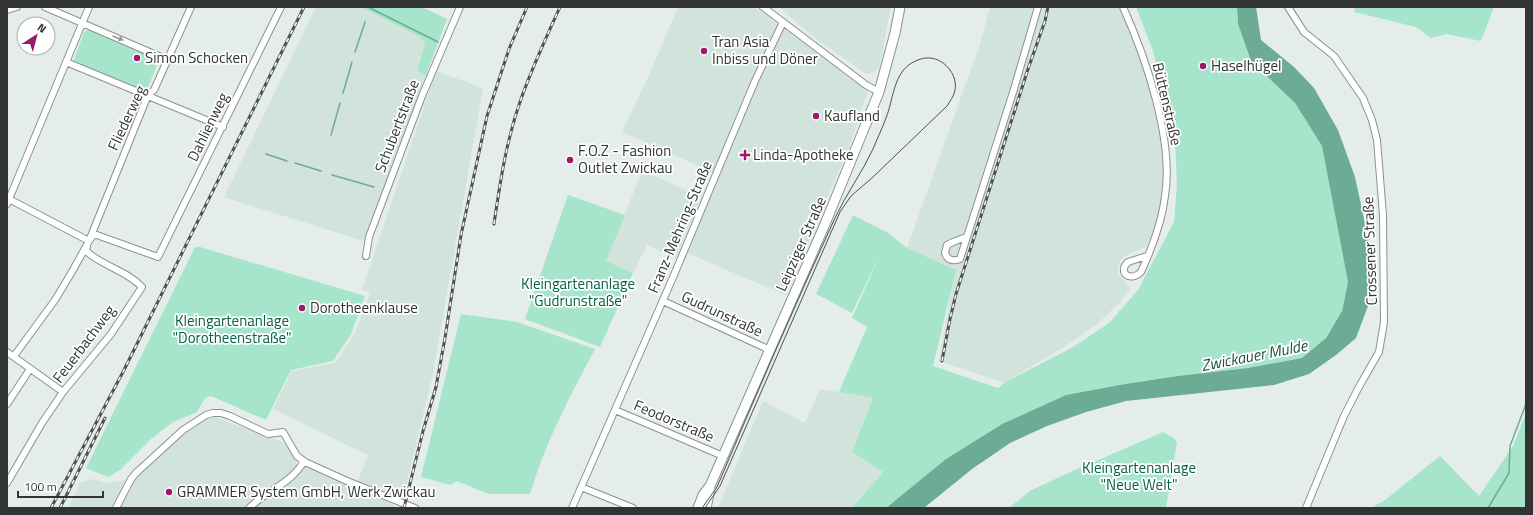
<svg xmlns="http://www.w3.org/2000/svg" width="1533" height="515" font-family="'Titillium Web',sans-serif">
	<rect width="100%" height="100%" fill="#e4ede9"/>
	<path fill="#d2e3dc" d="M316,7H361L420,37L425,44L417,71L426,75L363,241L224,197Z
		M678,7H755L868,91L848,150L786,295L687,253L719,175L622,132L650,73Z
		M779,7H891L879,68L870,74H866L815,38Z
		M990,7H1121L1142,61L1153,98L1159,128L1164,171L1162,197L1156,226L1150,239L1144,248L1123,257L1118,265V273L1131,289L1118,304L1096,325L1064,347L1004,383L939,361L955,270L907,248L980,44Z
		M436,71L483,88L433,373L403,499L358,481L368,455L273,409L292,371L335,363L355,333L370,292L362,290Z
		M642,171L701,196L675,259L647,245L633,273L606,261Z
		M820,389L873,398L852,452L883,472L852,508H718L763,401L805,423Z
		M212,416L280,441L285,444L296,461V464L306,467L390,503L394,505L393,508H120L134,478L185,432L208,417Z
		M92,479L108,483L127,480L113,508H68L80,483Z"/>
	<path fill="#a6e5cb" d="M361,7H422L447,19L426,75L417,71L425,44L420,37Z
		M1136,7H1237L1238,24L1251,61L1295,103L1322,146L1348,282L1341,313L1324,340L1302,358L1248,368L1178,376L1125,384L1066,395L1000,425L946,459L886,508H852L883,472L852,452L873,398L839,392L867,327L852,318L881,252L852,313L816,294L853,215L890,234L907,248L956,270L933,366L998,388L1004,383L1073,347L1109,323L1138,290L1174,222L1177,184L1175,138L1153,51Z
		M1355,7H1494L1481,41L1446,34L1431,38L1416,27L1354,12Z
		M90,29L160,58L148,87L143,90L140,89L73,62L84,32Z
		M568,195L625,215L606,261L633,273L600,347L525,319Z
		M195,247H200L365,296L351,334L333,361L291,370L266,420L211,396L205,398L197,412L173,422L151,439L120,470L108,477L86,468Z
		M461,314L517,322L595,349C570,396 545,443 530,494H488L457,481L450,485L421,477Z
		M1526,414V508H1371L1385,500L1440,456L1479,496L1513,446Z
		M1163,432L1174,438L1177,443L1166,508H1009L1030,491L1066,474Z"/>
	<path fill="#6cac94" d="M1237,7H1256L1261,40L1294,67L1314,88L1338,130L1355,177L1371,251L1372,275L1368,306L1356,338L1336,355L1309,374L1274,385L1126,401L1086,412L1047,426L1010,443L972,469L924,508H886L946,459L1002,424L1066,395L1125,384L1178,376L1248,368L1302,358L1326,338L1342,311L1348,282L1322,146L1295,103L1251,61L1238,24Z"/>
	<g fill="none" stroke-linecap="round" stroke-linejoin="round">
		<path stroke="#6cac94" stroke-width="1.5" d="M368,7L438,42
			M355,52L365,22
			M343,93L352,62
			M331,135L340,103
			M266,154L287,161
			M295,163L321,171
			M332,175L374,187
			M1488,508L1509,473L1510,446L1526,404"/>
		<g stroke="#8a928e" stroke-width="8">
			<path id="street" d="M45,7L168,60
				M763,7L866,85L879,92
				M1123,7C1146,58 1174,140 1165,196C1162,223 1152,248 1141,272C1130,283 1117,272 1128,262L1147,256
				M1288,7L1304,32L1334,56L1363,98L1372,120L1377,140L1383,215L1384,322L1379,352L1360,385L1344,416L1306,508
				M7,10L17,7
				M66,62L223,127
				M7,198L89,241L94,234L158,257L281,7
				M7,204L89,7
				M966,237L953,242L947,245L945,253C947,260 953,262 960,259L1014,89L1038,7
				M366,256L369,237L422,96L460,7
				M663,301L770,350
				M7,352L63,392
				M14,356L55,300L73,270L89,241L148,95L154,90L191,7
				M7,404L30,369
				M615,410L723,456
				M7,483L42,423L63,392L111,334L142,287C126,270 102,266 86,251L87,246
				M581,487L633,508
				M116,508L131,479L136,473L183,430L206,415L213,413H221L230,416L268,434L283,432L297,456L305,462L347,481L415,508
				M249,508C266,491 292,483 304,461
				M572,508L674,275L755,81L783,22"/>
		</g>
		<g stroke="#8a928e" stroke-width="11">
			<path id="secondary" d="M698,508L703,495L710,486L825,224L879,92L895,33L900,7
				M706,508L710,489"/>
		</g>
		<use href="#street" stroke="#fff" stroke-width="6"/>
		<use href="#secondary" stroke="#fff" stroke-width="9"/>
		<path stroke="#4e5251" stroke-width="1" d="M702,508L717,487C755,397 794,307 835,218C846,194 862,173 873,149C877,139 882,129 886,118C893,101 893,76 910,64C915,61 921,58 927,58C943,57 958,74 955,90C954,96 950,101 947,106L873,177L851,196L840,212L720,486L705,508"/>
		<g stroke="#4e5251" stroke-width="3">
			<path id="rail" d="M494,224C500,183 506,142 520,102C531,70 546,38 560,7
				M942,361L950,319L956,294L1028,69L1045,21L1048,7
				M51,508L124,370L304,7
				M60,508L105,418
				M404,508L423,431L436,387L445,338L461,235L487,116L509,49L527,7"/>
		</g>
		<use href="#rail" stroke="#fff" stroke-width="1.5" stroke-dasharray="4.5" stroke-linecap="butt"/>
	</g>
	<defs><path id="oneway-solid" d="M-6-.8H1V-3.2L6.5 0L1 3.2V.8H-6Z"/></defs>
	<use fill="#989a99" href="#oneway-solid" transform="translate(118 38) rotate(23)"/>
	<g fill="#9b186c" stroke="#fff" stroke-width="1.5">
		<circle cx="704" cy="51" r="4"/>
		<circle cx="137" cy="58" r="4"/>
		<circle cx="1203" cy="66" r="4"/>
		<circle cx="816" cy="116" r="4"/>
		<path d="M743 149h4v4h4v4h-4v4h-4v-4h-4v-4h4z"/>
		<circle cx="570" cy="160" r="4"/>
		<circle cx="302" cy="308" r="4"/>
		<circle cx="169" cy="492" r="4"/>
	</g>
	<g text-anchor="middle" stroke-width="3.5" stroke-linejoin="round" paint-order="stroke">
		<g font-size="15" fill="#313433" stroke="#fff" text-anchor="start">
			<text x="712" y="47">Tran Asia<tspan x="712" dy="17">Inbiss und Döner</tspan></text>
			<text x="145" y="63">Simon Schocken</text>
			<text x="1211" y="71">Haselhügel</text>
			<text x="824" y="121">Kaufland</text>
			<text x="578" y="156">F.O.Z - Fashion<tspan x="578" dy="17">Outlet Zwickau</tspan></text>
			<text x="753" y="160">Linda-Apotheke</text>
			<text x="310" y="313">Dorotheenklause</text>
			<text x="177" y="497">GRAMMER System GmbH, Werk Zwickau</text>
		</g>
		<g font-size="15" fill="#313433" stroke="#fff">
			<text transform="translate(1167 104) rotate(77)" y="5">Büttenstraße</text>
			<text transform="translate(127 118) rotate(-65)" y="5">Fliederweg</text>
			<text transform="translate(397 126) rotate(-69)" y="5">Schubertstraße</text>
			<text transform="translate(208 127) rotate(-64)" y="5">Dahlienweg</text>
			<text transform="translate(680 227) rotate(-67)" y="5">Franz-Mehring-Straße</text>
			<text transform="translate(801 244) rotate(-66)" y="5">Leipziger Straße</text>
			<text transform="translate(1370 251) rotate(-92)" y="5">Crossener Straße</text>
			<text transform="translate(722 314) rotate(25)" y="5">Gudrunstraße</text>
			<text transform="translate(84 344) rotate(-53)" y="5">Feuerbachweg</text>
			<text transform="translate(674 421) rotate(23)" y="5">Feodorstraße</text>
		</g>
		<g font-size="15" fill="#096048" stroke="#fff">
			<text x="578" y="289">Kleingartenanlage<tspan x="578" dy="17">"Gudrunstraße"</tspan></text>
			<text x="232" y="326">Kleingartenanlage<tspan x="232" dy="17">"Dorotheenstraße"</tspan></text>
			<text x="1139" y="473">Kleingartenanlage<tspan x="1139" dy="17">"Neue Welt"</tspan></text>
		</g>
		<g font-size="16" font-style="italic" fill="#1e5240" stroke="#fff">
			<text transform="translate(1254 355) rotate(-11)" y="6">Zwickauer Mulde</text>
		</g>
	</g>
	<rect width="1533" height="515" fill="none" stroke="#313433" stroke-width="16"/>
	<g transform="translate(36 36) rotate(36)"><circle r="19" fill="#ffffff" stroke="#adaead"/>
	<path d="M0-3L7 15L0 10L-7 15Z" fill="#9b186c"/>
	<text y="-6" font-size="11" font-weight="bold" text-anchor="middle" fill="#313433">N</text>
	</g>
	<path d="M18 491v6h85v-6" fill="none" stroke="#313433" stroke-width="2"/>
	<text x="24" y="491" font-size="12" fill="#313433" stroke="#ffffff" stroke-width="3" paint-order="stroke">100 m</text>
</svg>
